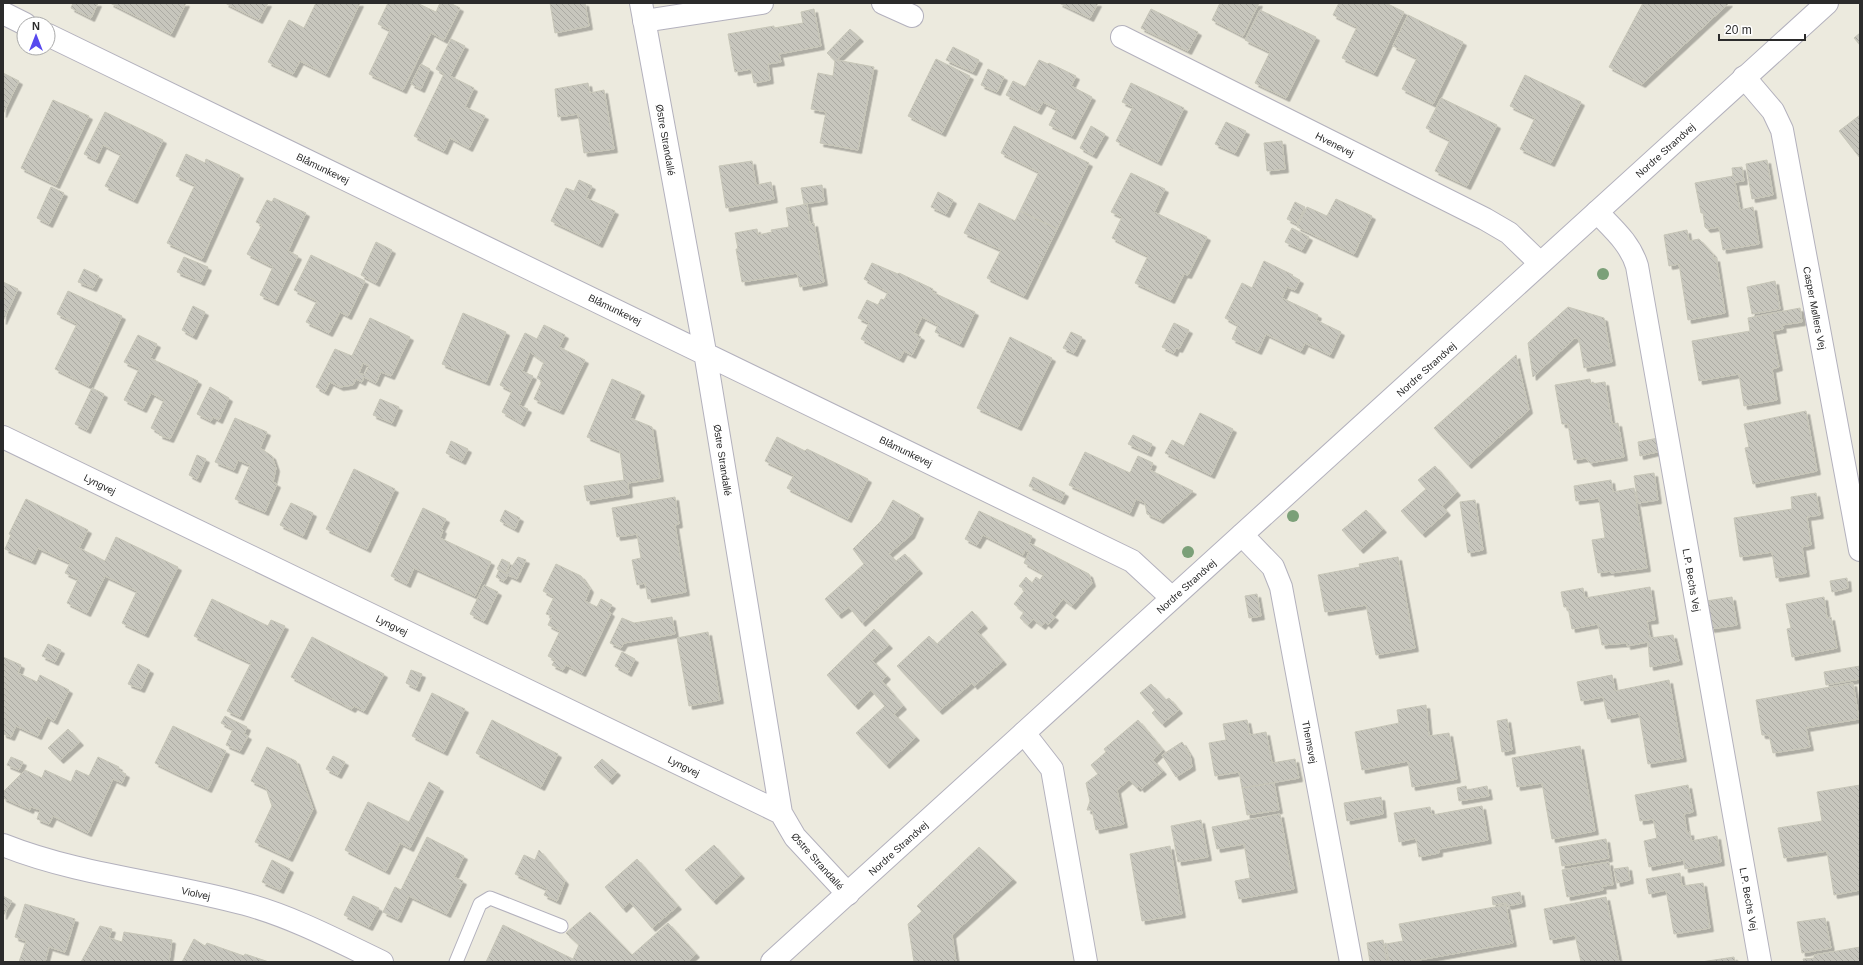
<svg xmlns="http://www.w3.org/2000/svg" width="1863" height="965" font-family="Helvetica,sans-serif">
	<defs>
		<pattern id="building-back-hatch" width="6" height="6" patternUnits="userSpaceOnUse"><rect width="6" height="6" fill="#c7c6bd"/><path d="M-1 5l2 2M0 0l6 6M5-1l2 2" fill="none" stroke="#abaaa3"/></pattern>
		<filter id="shadow"><feDropShadow dx="3.5" dy="3.5" stdDeviation="0" flood-color="#0004"/></filter>
	</defs>
	<rect width="100%" height="100%" fill="#eceade"/>
	<path fill="url(#building-back-hatch)" stroke="#c7c6b8" fill-rule="evenodd" filter="url(#shadow)" d="M73,3H98L91,18L71,8Z
		M110,3H186L171,34Z
		M225,3H268L259,20Z
		M316,3H360L326,74L300,61L293,74L268,62L289,20L304,28Z
		M388,3H417L436,12L440,3H450L460,8L444,40L431,33L403,90L369,74L390,30L378,24Z
		M550,3H585L589,26L555,33Z
		M1059,3H1098L1090,18Z
		M1220,3H1259L1243,36L1212,20Z
		M1339,3H1386L1404,12L1374,73L1342,58L1357,27L1333,15Z
		M1643,3H1729L1642,84L1609,67Z
		M814,9L821,46L779,54L781,62L768,64L770,80L754,83L751,69L735,72L728,34L774,26V28L803,23L801,12Z
		M1151,9L1198,32L1188,51L1141,28Z
		M1260,10L1316,37L1286,98L1255,83L1270,52L1245,40Z
		M1408,15L1463,42L1433,104L1402,89L1417,58L1393,46Z
		M850,29L860,38L837,60L874,67L858,150L820,143L826,112L811,109L818,73L833,76L835,61L827,53Z
		M1860,33V45L1854,38Z
		M451,39L465,46L450,76L474,88L465,107L485,116L469,148L450,138L444,151L414,136L444,74L436,69Z
		M953,47L979,60L973,72L946,60Z
		M936,59L970,76L942,133L908,116Z
		M1039,60L1048,64L1049,63L1076,76L1071,86L1092,97L1072,136L1049,125L1057,109L1043,102L1038,111L1006,95L1013,81L1025,87Z
		M421,64L430,69L421,89L411,84Z
		M988,69L1004,77L997,92L981,85Z
		M3,73L19,81L3,114Z
		M1525,75L1581,102L1551,163L1520,149L1535,118L1510,106Z
		M588,83L590,93L604,90L614,149L584,153L578,114L558,117L555,89Z
		M1131,83L1184,108L1158,162L1116,141L1133,107L1122,102Z
		M1441,98L1497,125L1467,186L1435,171L1450,140L1426,128Z
		M53,100L89,116L56,185L21,168Z
		M105,112L163,140L134,200L105,186L121,154L103,145L96,160L84,154Z
		M1860,115V158L1839,131Z
		M1226,122L1246,131L1235,153L1215,144Z
		M1014,126L1089,163L1057,229L1020,211L1039,172L1001,153Z
		M1091,126L1105,134L1093,155L1080,148Z
		M1282,141L1285,169L1267,171L1264,143Z
		M186,154L205,163L206,159L240,175L202,259L167,243L195,185L176,176Z
		M1767,160L1773,195L1752,199L1746,164Z
		M752,161L756,185L771,182L774,199L726,208L719,166Z
		M1742,167L1744,181L1735,182L1740,210L1753,207L1759,244L1723,250L1719,227L1707,229L1705,227L1703,213H1701L1695,183L1733,176L1732,168Z
		M1131,173L1165,189L1154,212L1207,237L1188,275L1184,274L1171,300L1135,283L1148,256L1112,238L1122,217L1111,212Z
		M579,180L592,186L586,198L615,211L599,244L551,221L566,188L574,191Z
		M822,185L824,201L804,204L801,188Z
		M51,187L64,193L49,224L37,218Z
		M938,192L953,200L946,214L931,207Z
		M274,198L306,213L288,251L298,256L275,302L260,295L273,267L247,254L262,225L256,222L267,200L272,202Z
		M1336,199L1372,216L1354,254L1297,227L1307,207L1327,216Z
		M1295,202L1305,207L1297,224L1287,219Z
		M979,203L1015,221L1020,211L1057,229L1024,296L987,278L1001,250L964,233Z
		M807,204L810,224L814,223L824,282L800,287L797,273L742,282L736,249H738L735,233L757,229L758,235L772,232L771,230L789,227L786,208Z
		M1292,228L1309,237L1302,250L1285,242Z
		M1687,230L1689,241L1699,239L1713,254L1714,259L1716,258L1725,313L1688,320L1679,264L1669,266L1664,235Z
		M376,242L392,250L376,283L361,275Z
		M311,255L365,281L348,316L340,312L329,333L306,322L317,301L294,290Z
		M184,257L208,267L201,282L177,272Z
		M1264,261L1293,275L1292,276L1300,280L1295,290L1287,287L1282,298L1318,315L1316,320L1341,332L1330,355L1305,343L1301,351L1266,334L1258,351L1232,339L1238,325L1225,318L1242,283L1252,288Z
		M872,263L898,274L899,273L933,289L932,292L975,312L960,344L935,332L938,325L922,317L914,333L921,337L912,355L904,351L900,359L861,339L869,323L858,318L867,300L878,305L881,299L884,300L888,292L864,279Z
		M84,269L99,276L93,288L78,282Z
		M1775,281L1780,309L1752,314L1747,287Z
		M3,282L18,289L3,321Z
		M68,291L122,316L89,386L55,369L77,324L57,314Z
		M193,306L205,312L193,336L182,330Z
		M1568,307L1604,318L1612,362L1584,368L1579,339L1575,338L1533,377L1528,343Z
		M1800,308L1802,322L1782,325L1783,329L1772,331L1779,367L1772,369L1777,400L1744,406L1739,374L1699,381L1692,341L1750,331L1748,318Z
		M463,313L506,332L486,382L442,364Z
		M370,318L410,337L391,376L381,372L376,383L364,377L362,382L356,379L353,385L340,387L330,382L325,392L316,387L335,349L352,356ZM363,363L369,366L364,375L359,373Z
		M1174,323L1189,330L1179,349L1176,348L1174,353L1162,347Z
		M544,325L565,335L559,347L585,360L560,411L534,399L542,381L537,378L544,362L530,352L522,371L533,376L519,405L528,409L521,423L502,412L512,391L500,385L525,333L537,339Z
		M1071,332L1082,337L1074,353L1063,348Z
		M138,335L157,344L150,358L198,381L170,439L159,435L160,433L151,428L164,400L151,393L143,409L124,400L139,369L124,362Z
		M1010,337L1052,358L1018,427L977,408Z
		M1516,355L1529,410L1468,465L1434,428Z
		M612,379L641,392L630,418L652,427L660,478L628,483L629,494L587,501L584,486L624,480L620,451L587,437Z
		M1590,379L1591,384L1605,382L1612,424L1618,423L1624,457L1590,463L1586,458L1574,460L1568,424H1562L1555,385Z
		M210,387L229,398L219,420L213,417L211,421L197,414Z
		M92,388L104,394L87,430L75,424Z
		M380,399L399,407L392,423L373,415Z
		M1806,411L1817,471L1753,484L1745,448L1749,447L1744,424Z
		M1200,413L1233,429L1211,475L1165,453L1172,440L1184,446Z
		M235,418L267,432L260,448L272,456L276,468L273,482L277,484L265,512L235,499L250,465L238,460L234,470L215,462Z
		M1133,435L1152,444L1148,453L1128,444Z
		M777,437L805,451L807,449L868,479L848,519L787,488L794,475L765,461Z
		M1658,438L1661,451L1640,456L1638,442Z
		M451,441L468,449L462,461L446,453Z
		M1085,452L1130,473L1138,456L1153,463L1150,470L1193,491L1160,520L1147,514L1145,503L1136,499L1130,513L1069,485Z
		M197,455L206,459L197,479L189,475Z
		M1435,466L1457,492L1442,506L1447,512L1422,534L1401,511L1426,489L1418,480Z
		M354,469L395,489L367,549L326,529Z
		M1654,473L1658,500L1638,503L1634,476Z
		M1033,477L1065,493L1061,501L1029,486Z
		M1611,480L1613,492L1634,488L1647,568L1611,573V571L1598,573L1592,540L1605,538L1599,498L1576,501L1574,486Z
		M1816,493L1820,515L1807,517L1811,545L1802,547L1806,573L1776,578L1772,552L1740,557L1734,518L1792,509L1791,497Z
		M675,497L679,524L675,525L686,592L648,599L645,583L637,585L632,560L641,558L637,534L617,537L612,508Z
		M26,499L88,530L79,548L105,561L116,537L178,567L145,634L122,623L137,591L105,576L87,613L67,603L78,579L65,573L70,563L38,548L32,561L5,549L11,535L9,534Z
		M893,500L920,515L911,535L889,554L896,561L905,554L919,570L862,623L849,607L838,615L825,599L864,564L853,549L881,521Z
		M1475,500L1483,550L1468,553L1460,502Z
		M291,503L313,513L303,536L280,525Z
		M423,508L446,519L441,529L443,530L440,538L491,562L475,596L414,568L407,584L391,576Z
		M505,510L520,518L515,529L500,521Z
		M1366,510L1383,529L1360,550L1342,530Z
		M979,511L1032,536L1029,543L1089,574L1092,583L1072,606L1063,599L1051,614L1055,617L1048,625L1045,622L1042,626L1033,619L1028,625L1020,618L1024,612L1014,604L1025,590L1019,586L1026,577L1032,583L1036,577L1040,580L1044,574L1024,563L1029,552L1025,550L1023,555L983,535L977,545L965,539Z
		M518,557L526,560L517,579L508,575L504,581L496,577L499,570L507,574Z
		M1398,557L1415,648L1376,655L1366,605L1325,612L1318,575L1360,567L1359,564Z
		M502,559L510,563L506,573L497,569Z
		M556,564L581,576L590,589L585,601L597,607L601,599L612,605L608,611L611,613L582,673L566,665L563,670L552,665L555,660L548,656L560,631L548,625L552,616L546,614L554,597L543,591Z
		M1847,578L1848,588L1832,592L1830,581Z
		M484,585L498,592L484,621L470,614Z
		M1650,587L1655,620L1647,621L1650,638L1673,635L1679,661L1650,667L1648,642L1627,646V643L1602,645L1598,624L1572,629L1568,607H1564L1561,592L1583,588L1585,598Z
		M1257,594L1261,616L1249,618L1245,596Z
		M1732,597L1737,625L1711,629L1706,601Z
		M1824,597L1827,618L1831,617L1837,648L1792,657L1787,629L1791,628L1786,604Z
		M212,599L268,626L271,620L285,626L240,717L227,711L251,663L194,636Z
		M972,611L984,625L977,631L1003,661L974,686L972,683L939,711L897,666L929,636L937,644Z
		M672,617L675,634L624,643L621,648L610,643L622,618L634,623Z
		M874,629L889,645L872,660L887,676L882,681L903,706L894,714L916,737L886,765L856,733L885,706L871,690L855,706L827,675Z
		M708,632L720,700L689,706L677,638Z
		M312,637L384,674L364,711L354,706L352,709L291,677Z
		M48,644L61,650L55,662L42,656Z
		M622,652L635,659L628,673L615,666Z
		M3,657L21,665L18,673L37,682L40,675L69,690L54,721L47,717L38,736L16,726L11,737L3,734Z
		M138,664L150,670L141,689L128,684Z
		M1860,666V679L1826,685L1824,672Z
		M411,670L422,674L416,688L406,683Z
		M1612,675L1615,691L1669,680L1683,758L1648,764L1639,713L1608,719L1603,697L1581,701L1577,682Z
		M1853,683L1859,719L1806,728L1810,747L1773,753L1769,735H1762L1756,700Z
		M1151,684L1166,700L1169,698L1179,710L1162,724L1152,713L1155,710L1140,693Z
		M432,693L465,709L444,752L412,736Z
		M1426,705L1429,736L1449,733L1457,779L1412,787L1408,761L1362,770L1355,732L1399,723L1397,710Z
		M225,716L247,727L244,734L248,736L240,751L226,745L233,729L221,723Z
		M1507,719L1512,750L1502,752L1497,721Z
		M492,720L558,754L541,787L476,753Z
		M1138,720L1163,750L1153,760L1163,771L1141,789L1139,786L1137,788L1129,780L1117,790L1124,824L1096,830L1092,810H1087L1090,801L1086,783L1098,774L1091,765L1106,752L1104,749Z
		M1247,720L1250,735L1266,732L1272,763L1295,759L1299,778L1242,788L1239,772L1215,776L1209,743L1226,740L1223,724Z
		M173,726L226,751L208,789L155,763Z
		M68,729L80,742L60,760L48,748Z
		M1182,742L1190,755L1192,767L1176,777L1162,755Z
		M1580,746L1595,831L1552,839L1542,783L1517,787L1512,758Z
		M267,747L296,761L313,809L289,858L255,842L272,806L266,788L251,781Z
		M333,756L345,762L338,775L326,769Z
		M11,757L23,762L19,770L7,765Z
		M98,757L119,767L118,770L126,774L122,783L113,779L88,833L53,816L49,824L37,819L40,810L31,807L30,810L3,798V792L25,770L42,778L45,770L71,782L76,770L89,776Z
		M602,759L617,772L609,781L594,767Z
		M429,782L440,788L410,848L400,843L386,871L345,850L368,802L409,822Z
		M1274,783L1279,810L1247,815L1242,788Z
		M1688,785L1693,812L1684,814L1687,833L1690,832L1691,841L1717,836L1721,862L1685,869L1684,860L1649,867L1644,841L1657,838L1653,819L1640,821L1635,795Z
		M1860,785V890L1834,895L1827,851L1784,858L1778,828L1822,821L1817,792Z
		M1466,786L1467,790L1487,786L1489,796L1459,801L1457,788Z
		M1381,797L1383,814L1347,821L1344,803Z
		M1482,806L1488,840L1439,849V853L1419,857L1416,838L1399,842L1394,813L1430,807L1432,815Z
		M1280,814L1294,889L1239,899L1235,881L1250,878L1244,844L1217,849L1212,827Z
		M1201,820L1208,857L1178,862L1171,826Z
		M427,837L464,856L454,877L463,881L447,914L409,896L398,919L383,912L395,887L401,890Z
		M1606,839L1609,858L1562,866L1559,847Z
		M714,845L741,875L713,901L685,870Z
		M1170,846L1182,914L1142,921L1130,854Z
		M979,847L1013,879L952,935L956,962H914L908,924L922,911L917,906Z
		M539,850L565,881L557,901L544,895L547,889L515,874L524,855L535,860Z
		M637,859L678,906L652,928L630,902L623,909L605,887Z
		M272,860L290,869L280,890L262,882Z
		M1609,862L1613,885L1602,886L1603,890L1567,897L1562,870Z
		M1628,867L1630,880L1617,883L1614,869Z
		M1680,873L1682,886L1703,883L1710,928L1674,934L1666,890L1649,894L1646,879Z
		M1520,892L1522,903L1508,906L1506,903L1493,905L1492,897Z
		M3,896L12,901L3,916Z
		M353,896L379,908L369,927L344,915Z
		M1606,897L1619,962H1581L1575,935L1550,940L1544,909Z
		M25,904L75,919L65,952L49,947L45,962H19L26,941L15,937Z
		M1506,905L1513,943L1408,962H1389L1386,944L1403,941L1399,924Z
		M590,912L632,955L668,923L696,954L687,962H486L503,925L573,959L579,945L566,933Z
		M1825,918L1831,948L1802,953L1797,922Z
		M100,926L112,929L109,938L122,942L124,932L172,940L169,962H81Z
		M194,939L205,946L207,943L244,956L245,954L269,962H182Z
		M1383,940L1387,962H1370L1367,943Z
		M1860,947V962H1804L1803,959L1814,958V955Z
		M1734,957L1735,962H1701Z"/>
	<g fill="none" stroke-linecap="round" stroke-linejoin="round">
		<g stroke="#b3b1bd" stroke-width="15">
			<path id="lane" d="M456,962L480,904L490,898L561,926"/>
		</g>
		<g stroke="#b3b1bd" stroke-width="24">
			<path id="street" d="M641,3L705,352L781,813L795,837L848,894
				M883,3L912,16
				M3,13L25,24
				M644,21L762,3
				M48,35L1132,561L1172,598
				M1122,37L1485,219L1509,233L1540,263
				M1744,77L1773,111L1782,130L1860,550
				M1597,212C1613,229 1630,243 1637,266L1760,962
				M3,437L781,813
				M1242,535L1273,567L1281,587L1351,962
				M1024,733L1052,769L1086,962
				M3,845C81,876 165,882 245,904C293,917 338,941 382,962"/>
		</g>
		<g stroke="#b3b1bd" stroke-width="24">
			<path id="secondary" d="M772,962L1827,3"/>
		</g>
		<use href="#lane" stroke="#fff" stroke-width="13"/>
		<use href="#street" stroke="#fff" stroke-width="22"/>
		<use href="#secondary" stroke="#fff" stroke-width="22"/>
	</g>
	<g fill="#7ba078">
		<circle cx="1603" cy="274" r="6"/>
		<circle cx="1293" cy="516" r="6"/>
		<circle cx="1188" cy="552" r="6"/>
	</g>
	<g text-anchor="middle" stroke-width="3" stroke-linejoin="round" paint-order="stroke">
		<g font-size="10" fill="#2b2b2b" stroke="#fff">
			<text transform="translate(666 140) rotate(80)" y="4">Østre Strandallé</text>
			<text transform="translate(1335 144) rotate(27)" y="4">Hvenevej</text>
			<text transform="translate(1665 150) rotate(-42)" y="4">Nordre Strandvej</text>
			<text transform="translate(323 168) rotate(26)" y="4">Blåmunkevej</text>
			<text transform="translate(1815 308) rotate(79)" y="4">Casper Møllers Vej</text>
			<text transform="translate(615 309) rotate(26)" y="4">Blåmunkevej</text>
			<text transform="translate(1426 369) rotate(-42)" y="4">Nordre Strandvej</text>
			<text transform="translate(906 451) rotate(26)" y="4">Blåmunkevej</text>
			<text transform="translate(723 460) rotate(81)" y="4">Østre Strandallé</text>
			<text transform="translate(100 484) rotate(26)" y="4">Lyngvej</text>
			<text transform="translate(1692 580) rotate(80)" y="4">L.P. Bechs Vej</text>
			<text transform="translate(1186 586) rotate(-42)" y="4">Nordre Strandvej</text>
			<text transform="translate(392 625) rotate(26)" y="4">Lyngvej</text>
			<text transform="translate(1310 742) rotate(79)" y="4">Themsvej</text>
			<text transform="translate(684 766) rotate(26)" y="4">Lyngvej</text>
			<text transform="translate(898 848) rotate(-42)" y="4">Nordre Strandvej</text>
			<text transform="translate(818 861) rotate(48)" y="4">Østre Strandallé</text>
			<text transform="translate(196 893) rotate(12)" y="4">Violvej</text>
			<text transform="translate(1749 899) rotate(80)" y="4">L.P. Bechs Vej</text>
		</g>
	</g>
	<rect width="1863" height="965" fill="none" stroke="#2b2b2b" stroke-width="8"/>
	<g transform="translate(36 36)"><circle r="19" fill="#ffffff" stroke="#aaaaaa"/>
	<path d="M0-3L7 15L0 10L-7 15Z" fill="#5849ee"/>
	<text y="-6" font-size="11" font-weight="bold" text-anchor="middle" fill="#2b2b2b">N</text>
	</g>
	<path d="M1719 34v6h86v-6" fill="none" stroke="#2b2b2b" stroke-width="2"/>
	<text x="1725" y="34" font-size="12" fill="#2b2b2b" stroke="#ffffff" stroke-width="3" paint-order="stroke">20 m</text>
</svg>
